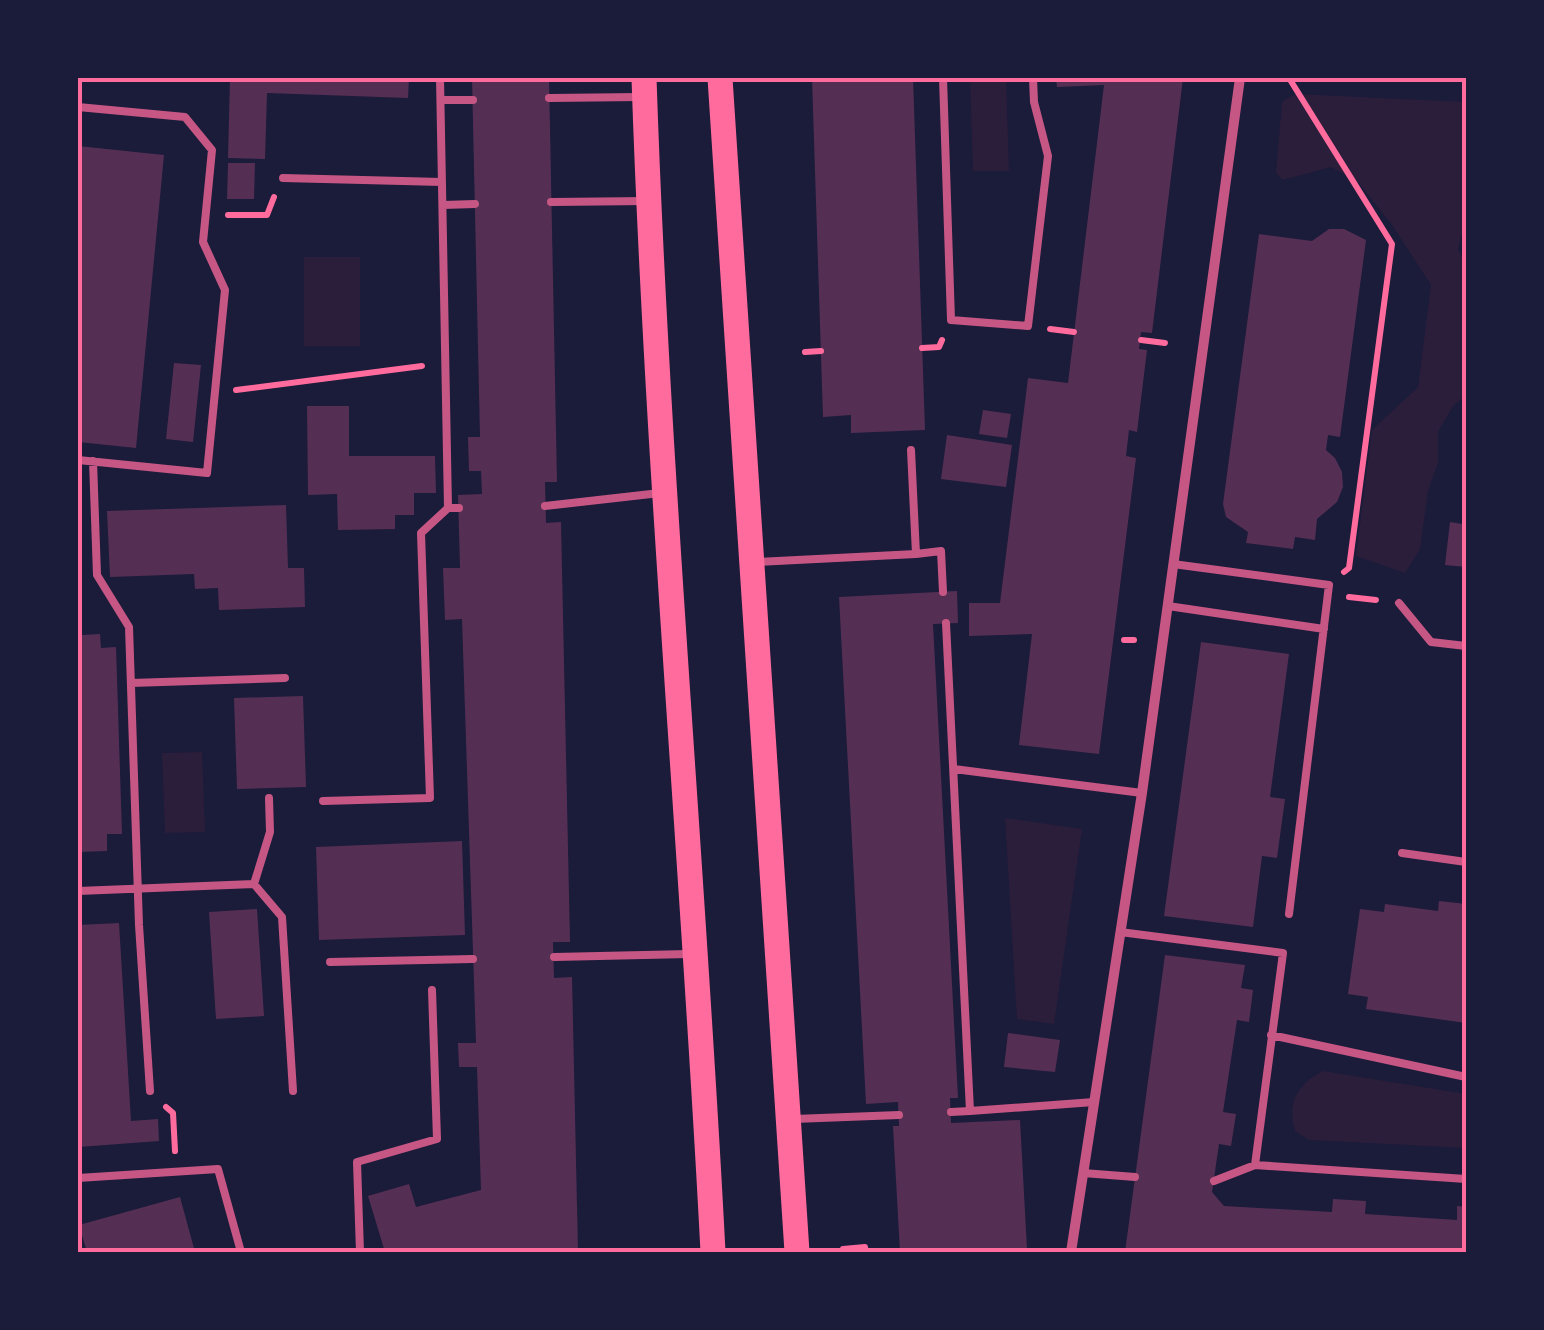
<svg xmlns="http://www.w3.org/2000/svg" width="1544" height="1330" font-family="Rubik,sans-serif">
	<rect width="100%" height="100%" fill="#1b1b3a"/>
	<path fill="#2a1e3b" d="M970,78H1006L1009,171H973Z
		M1295,94L1466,102V218L1458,249L1466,264V395L1453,406L1438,432V463L1428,491L1420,549L1405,573L1356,556L1372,430L1418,387L1431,285L1392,225L1358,182L1331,167L1283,180L1276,173L1282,102Z
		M304,257H360V346H304Z
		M202,752L205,832L165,833L162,753Z
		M1005,818L1082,829L1054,1024L1017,1019Z
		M1323,1071L1466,1094V1148L1309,1140L1295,1131C1287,1103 1297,1084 1323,1071Z"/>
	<path fill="#542f53" d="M230,78H409L408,98L267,93L265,159L228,158Z
		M472,78H549L557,482H545L546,523L561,522L570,942H553L554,978L572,977L578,1252H385L368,1196L409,1184L416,1207L481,1190L477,1067H459L458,1043H476L462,619L445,620L443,568H460L458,495L482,494L481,471H469L468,437H480Z
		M812,78H913L925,430L851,433V415L823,417Z
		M1056,78H1183L1152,333L1141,332L1139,349L1147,350L1137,432L1129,430L1126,456L1136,458L1099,754L1019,745L1032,634L969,636V603H1000L1028,378L1068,383L1104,85L1057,87Z
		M78,146L164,155L136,448L78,442Z
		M228,163H255L254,199H227Z
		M1329,229H1344L1366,240L1340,437L1328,435L1326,450L1335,458L1342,472L1343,487L1337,502L1317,519L1315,540L1295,537L1293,549L1246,543L1248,532L1226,517L1223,504L1259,234L1312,241Z
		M174,363L201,365L193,442L166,439Z
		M307,406H349V456H435L436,493H414V515H395V529L338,530L337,494L308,495Z
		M983,410L1011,414L1007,438L979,434Z
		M947,435L1012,445L1006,487L941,479Z
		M286,505L288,568H304L305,607L219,610L218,588L195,589L194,574L110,577L107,511Z
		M1464,511L1466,567L1445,565L1450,522L1462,524Z
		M78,582H81L82,635L100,634L101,648L116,647L122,834H107V851L78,852Z
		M957,591L958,623L933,624L958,1098H950L951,1123L1020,1120L1027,1249L900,1252L893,1126H899L898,1102L866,1104L839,597Z
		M1201,642L1289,654L1270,797L1285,799L1277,858L1262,856L1253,927L1164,916Z
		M303,696L306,787L237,789L234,698Z
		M462,841L465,935L319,940L316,847Z
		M1439,901L1466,904V1023L1366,1009L1368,997L1348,994L1360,909L1384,912L1385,904L1438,911Z
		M257,909L264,1016L216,1019L209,912Z
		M119,923L131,1121L158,1119L159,1141L78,1147V925Z
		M1165,955L1245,965L1241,988L1253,990L1249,1022L1237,1020L1223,1112L1236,1114L1231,1146L1219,1144L1212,1192L1224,1206L1332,1212L1333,1199L1366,1201L1365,1214L1457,1220V1206L1466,1207V1252H1125Z
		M1008,1033L1060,1040L1055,1072L1004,1067Z
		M180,1197L195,1252H87L79,1225Z"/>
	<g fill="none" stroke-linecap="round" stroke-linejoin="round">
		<path stroke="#ff6b9d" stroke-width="6" d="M1289,78L1392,244L1349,568L1344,572
			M228,215H267L274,197
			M1050,329L1074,332
			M1141,340L1165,343
			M922,348L939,347L942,340
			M805,352L821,351
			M236,390L422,366
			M1349,597L1376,600
			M1124,640H1134
			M166,1107L173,1113L175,1151
			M843,1249L865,1247L866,1252"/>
		<path stroke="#c65784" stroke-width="8" d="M440,78L448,508
			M943,78L951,320L1028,326L1048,156L1034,102L1033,78
			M549,98L640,97
			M441,100H473
			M78,107L185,117L212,150L203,242L225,290L207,473L78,460
			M283,178L442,182
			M551,202L647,201
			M443,205L475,204
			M93,461L97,575L129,627L139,925L150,1091
			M545,506L660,493
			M916,554L941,551L943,592
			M755,562L916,554L911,450
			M1173,564L1329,585L1289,914
			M1399,603L1431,642L1466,646
			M1168,606L1324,629
			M946,623L970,1111L951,1112
			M131,683L285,678
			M954,769L1142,793
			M323,801L430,798L421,533L448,508H459
			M1402,853L1466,862
			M254,884L282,917L293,1091
			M78,891L254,884L270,832L269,798
			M1120,932L1283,953L1255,1165L1466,1179
			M554,957L689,954
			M330,962L473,959
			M1271,1035L1466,1077
			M970,1111L1094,1102
			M794,1119L899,1115
			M1083,1173L1135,1177
			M78,1178L218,1169L241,1252
			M1214,1181L1255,1165
			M360,1252L357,1162L437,1139L432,990"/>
		<path stroke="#c65784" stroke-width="10" d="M1071,1252L1142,793L1240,78"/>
		<path stroke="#ff6b9d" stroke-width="25" d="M644,78C657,470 693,861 713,1252
			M720,78L797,1252"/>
	</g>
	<rect width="1544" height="1330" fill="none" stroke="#1b1b3a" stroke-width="160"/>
	<rect x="80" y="80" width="1384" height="1170" fill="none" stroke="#ff6b9d" stroke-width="4"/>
</svg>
